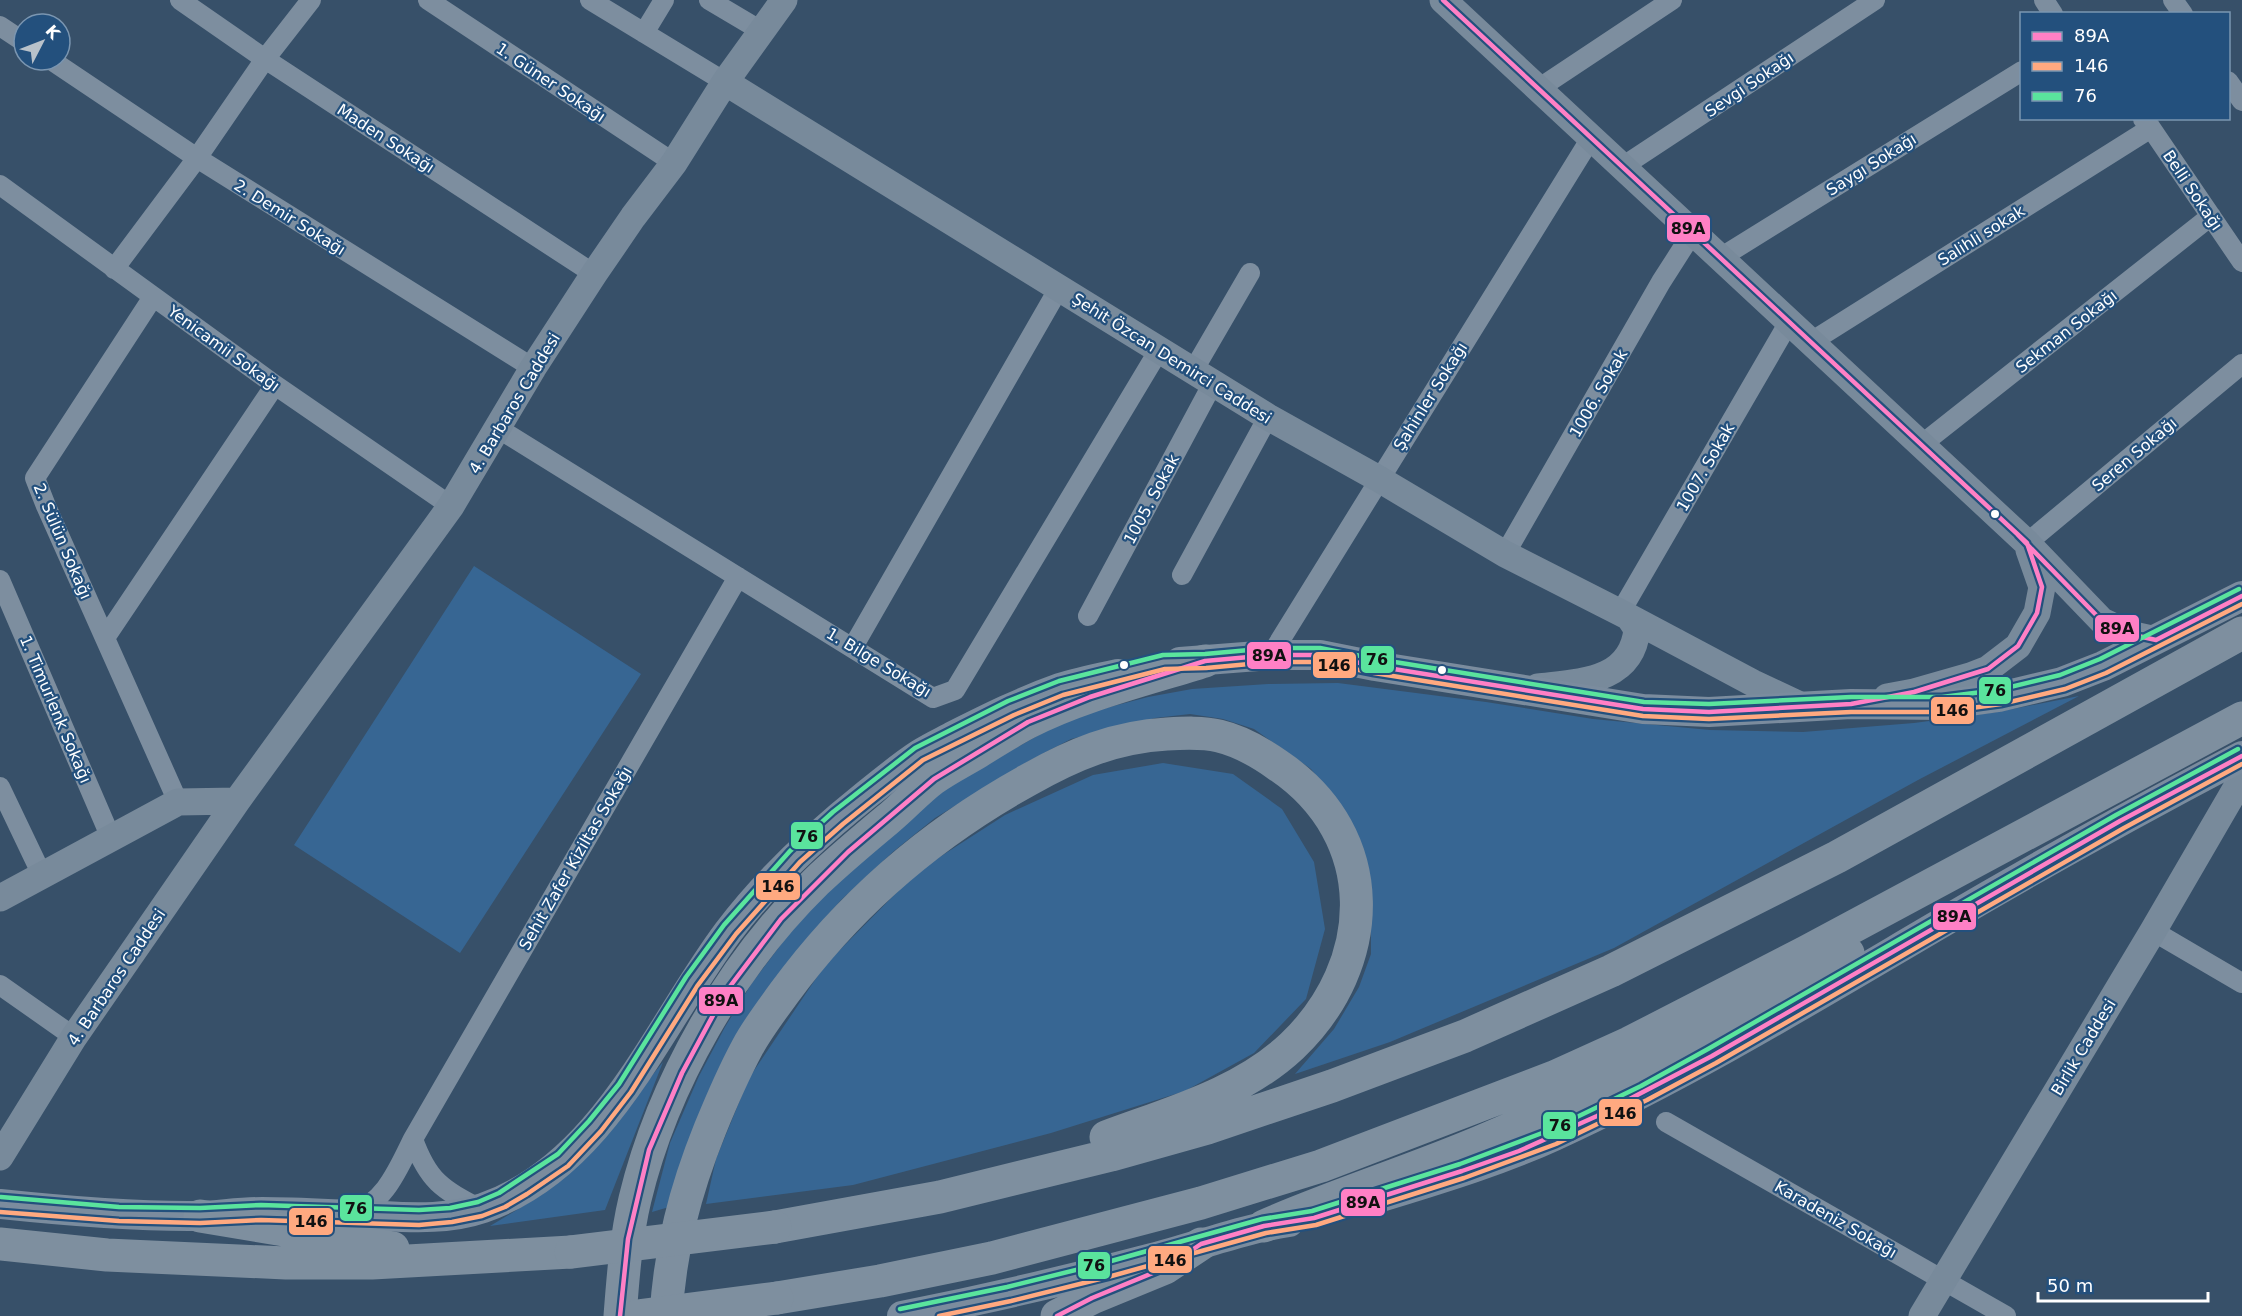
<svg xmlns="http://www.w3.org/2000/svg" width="2242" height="1316" font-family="'DejaVu Sans',sans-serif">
	<rect width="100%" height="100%" fill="#375069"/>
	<path fill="#376693" d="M474,566L641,674L460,953L294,845Z
		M1338,683L1486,702L1593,719L1710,730L1803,732L1914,723L1997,712L2079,696L1918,780L1614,948L1390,1042L1295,1074L1334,1029L1359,987L1371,954V918L1342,808L1311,769L1254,729L1223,719L1190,714L1155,718L1071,739L1027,762L935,818L894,851L841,900L805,941L669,1207L652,1212L670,1143L699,1076L725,1027L752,983L789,934L831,886L926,802L966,776L1062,722L1102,709L1148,697L1192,689L1268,684Z
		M1163,763L1233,774L1282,809L1314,862L1325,929L1306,999L1254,1053L1185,1091L1051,1133L853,1185L706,1204L716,1159L749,1078L825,965L918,871L1005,815L1093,775Z
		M663,1062L605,1210L490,1226L543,1194L599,1141Z"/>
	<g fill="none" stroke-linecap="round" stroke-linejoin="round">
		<path stroke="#7d8e9f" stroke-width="20" d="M180,0L265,59L594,274
			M428,0L674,163
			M590,0L725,82
			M709,0L763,32
			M2044,0L2053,14
			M2173,0L2183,14
			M0,26L24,42
			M644,33L664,0
			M51,60L197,158L533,368
			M2228,81L2242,101
			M1538,89L1672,0
			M2143,119L2151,128L2242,262
			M1622,167L1875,0
			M0,185L275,385L451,506
			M1720,258L2022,71
			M114,269L197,158L265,59L311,0
			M153,297L35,478L46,506L178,802
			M1811,342L2151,128
			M1193,371L1250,273
			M499,429L933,698L955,690L1159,350
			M1921,445L2211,216
			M2027,543L2242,364
			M1505,554L1661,282L1693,232
			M1182,575L1268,417
			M0,580L111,838
			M1620,613L1789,322
			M1088,616L1213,383
			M105,638L275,385
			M853,647L1059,288
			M1271,655L1591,138
			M0,787L42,875
			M2153,931L2242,983
			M0,985L74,1037
			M1666,1122L2006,1316
			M413,1139C428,1181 442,1189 480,1209
			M350,1213C384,1206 399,1167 413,1139L738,577"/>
		<path stroke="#788a9b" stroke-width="27" d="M1443,0L2027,543L2102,621L2129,634L2156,640
			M725,82L1268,417L1379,479L1505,554L1629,617L1753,683L1802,706
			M1538,687C1580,682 1632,682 1637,629L1629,617
			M1887,697L1914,692L1970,676L1988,669L2018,646L2037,613L2042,587L2029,550
			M0,898L178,802L237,801
			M0,1157L74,1037L237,801L451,506L533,368L594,274L633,217L674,163L725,82L784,0
			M1922,1316L2153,931L2242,778"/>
		<path stroke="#7b8c9e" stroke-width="30" d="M1180,662L1271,655H1320L1375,666L1643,709L1709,712L1851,704L1942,705L1999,697L2062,682L2103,666L2242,596
			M1362,1203C1426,1183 1493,1164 1554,1136C1687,1075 1812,999 1938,925C2038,866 2139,810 2242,756
			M0,1204C66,1211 134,1217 201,1216C221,1215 242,1212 262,1212C302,1212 342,1215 383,1216C416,1218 451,1219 483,1208C604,1166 657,1027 728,932C767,880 816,835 866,795C884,781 901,766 920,754C931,747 944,741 955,735C989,718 1023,701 1060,688C1078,682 1099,678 1118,674
			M902,1316C986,1299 1069,1280 1152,1258C1198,1246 1243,1229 1289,1222"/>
		<path stroke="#7e8f9f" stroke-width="33" d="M200,1216L393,1248
			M1264,1226C1335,1195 1409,1172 1480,1142C1606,1088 1733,1029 1848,953
			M775,1227L940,1197L1111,1155L1207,1128L1332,1086L1465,1036L1611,971L1837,857L2242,633
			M0,1244L107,1255L286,1263H372L571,1252
			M777,1298L880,1281L992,1258L1201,1203L1321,1166L1554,1077L1629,1043L1806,952L2242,718
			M620,1316C623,1277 626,1237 635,1199C663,1083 731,965 816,882C839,860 863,840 887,820C903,807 917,791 933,779C947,769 963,761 978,752C994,742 1010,732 1027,723C1079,696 1148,679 1205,661
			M666,1316C670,1249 685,1191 710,1129C721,1102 733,1074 747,1048C757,1029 771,1011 784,993C849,904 932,833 1028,780C1074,754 1115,737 1167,734C1184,733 1203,732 1219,736C1240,741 1261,753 1279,766C1382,836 1378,964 1292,1046C1241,1094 1170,1113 1106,1137
			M1057,1316L1092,1298L1165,1268L1201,1244"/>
		<path stroke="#7e8f9f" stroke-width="33" d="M571,1252L775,1227
			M637,1316L777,1298"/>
		<g stroke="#23507d" stroke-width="9">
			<path id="bus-1" d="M2018,535L2102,621L2129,634L2156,640L2242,596
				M620,1316L628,1239L649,1150L682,1073L725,993L781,919L848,852L934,779L1028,722L1090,697L1205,661L1271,655H1320L1375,666L1643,709L1709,712L1851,704L1914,692L1988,669L2018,646L2037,613L2042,587L2027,543L1443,0
				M1057,1316L1092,1298L1165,1268L1201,1244L1264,1226L1314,1218L1462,1171L1519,1151L1597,1116L1712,1056L2120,821L2242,756"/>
		</g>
		<g stroke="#23507d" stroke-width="9">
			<path id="bus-2" d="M0,1212L119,1221L200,1223L261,1220L419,1225L452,1222L482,1216L505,1207L527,1194L568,1166L601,1131L631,1092L698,985L736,934L800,862L843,824L923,760L1014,715L1063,695L1165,669L1206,668L1271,662H1319L1374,673L1643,716L1709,719L1851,712H1942L2001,704L2065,689L2106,673L2242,604
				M939,1316L1011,1301L1108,1277L1266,1233L1316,1225L1464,1178L1556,1144L1647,1100L1716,1063L2124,828L2242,764"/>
		</g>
		<g stroke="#23507d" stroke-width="9">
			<path id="bus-3" d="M1,1197L119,1207L200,1208L261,1205L419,1210L450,1208L478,1202L499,1193L558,1154L589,1121L619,1084L686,977L724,925L790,851L833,812L915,748L1008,701L1059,681L1163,655L1205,654L1271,648H1320L1376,659L1644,702L1709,704L1851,697H1942L1998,690L2060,675L2100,659L2239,589
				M900,1309L1007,1287L1104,1263L1262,1219L1312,1211L1460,1164L1550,1130L1641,1086L1708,1049L2116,815L2238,749"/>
		</g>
		<use href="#bus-1" stroke="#ff80c5" stroke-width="4.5"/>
		<use href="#bus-2" stroke="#ffa980" stroke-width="4.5"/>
		<use href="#bus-3" stroke="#5ae49d" stroke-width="4.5"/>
	</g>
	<g fill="#fff" stroke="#23507d" stroke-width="2">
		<circle cx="1995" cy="514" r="5"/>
		<circle cx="1124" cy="665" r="5"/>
		<circle cx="1442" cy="670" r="5"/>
	</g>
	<g text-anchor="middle" stroke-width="4.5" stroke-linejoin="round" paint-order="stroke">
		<g font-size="16" fill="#fff" stroke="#23507d">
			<text transform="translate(551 82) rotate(34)" y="6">1. Güner Sokağı</text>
			<text transform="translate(1749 84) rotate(-34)" y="6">Sevgi Sokağı</text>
			<text transform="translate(386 138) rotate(33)" y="6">Maden Sokağı</text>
			<text transform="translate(1871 164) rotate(-32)" y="6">Saygı Sokağı</text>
			<text transform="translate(2193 190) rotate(56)" y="6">Belli Sokağı</text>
			<text transform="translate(290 217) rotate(32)" y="6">2. Demir Sokağı</text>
			<text transform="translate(1981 235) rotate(-32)" y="6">Salihli sokak</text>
			<text transform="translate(2066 331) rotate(-38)" y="6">Sekman Sokağı</text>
			<text transform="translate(224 348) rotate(36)" y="6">Yenicamii Sokağı</text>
			<text transform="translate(1172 358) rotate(32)" y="6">Şehit Özcan Demirci Caddesi</text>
			<text transform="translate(1598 393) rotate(-60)" y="6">1006. Sokak</text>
			<text transform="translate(1430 396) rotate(-58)" y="6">Şahinler Sokağı</text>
			<text transform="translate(514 403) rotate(-59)" y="6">4. Barbaros Caddesi</text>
			<text transform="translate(2134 454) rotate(-40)" y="6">Seren Sokağı</text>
			<text transform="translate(1705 467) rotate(-60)" y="6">1007. Sokak</text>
			<text transform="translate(1151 499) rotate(-62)" y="6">1005. Sokak</text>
			<text transform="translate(63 541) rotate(67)" y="6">2. Sülün Sokağı</text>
			<text transform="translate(879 662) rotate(31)" y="6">1. Bilge Sokağı</text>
			<text transform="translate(56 709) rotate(67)" y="6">1. Timurlenk Sokağı</text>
			<text transform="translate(575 858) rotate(-60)" y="6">Sehit Zafer Kiziltas Sokağı</text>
			<text transform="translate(116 977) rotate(-56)" y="6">4. Barbaros Caddesi</text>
			<text transform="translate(2083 1047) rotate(-59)" y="6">Birlik Caddesi</text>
			<text transform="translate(1836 1219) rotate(30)" y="6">Karadeniz Sokağı</text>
		</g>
	</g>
	<g stroke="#23507d" stroke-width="2">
		<rect x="1666" y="214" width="45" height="29" rx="6" fill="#ff80c5"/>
		<rect x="2094" y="614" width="46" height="29" rx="6" fill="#ff80c5"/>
		<rect x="1246" y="641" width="46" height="29" rx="6" fill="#ff80c5"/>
		<rect x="1360" y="645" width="35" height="29" rx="6" fill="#5ae49d"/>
		<rect x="1312" y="651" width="45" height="28" rx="6" fill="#ffa980"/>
		<rect x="1978" y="676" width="34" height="29" rx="6" fill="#5ae49d"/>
		<rect x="1930" y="696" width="45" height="29" rx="6" fill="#ffa980"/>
		<rect x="790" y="821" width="34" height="29" rx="6" fill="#5ae49d"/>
		<rect x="755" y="872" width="46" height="29" rx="6" fill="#ffa980"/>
		<rect x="1932" y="902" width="45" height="29" rx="6" fill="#ff80c5"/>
		<rect x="698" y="986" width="46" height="29" rx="6" fill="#ff80c5"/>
		<rect x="1598" y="1098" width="45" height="29" rx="6" fill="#ffa980"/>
		<rect x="1542" y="1111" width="35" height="29" rx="6" fill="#5ae49d"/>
		<rect x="1340" y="1188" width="46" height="29" rx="6" fill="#ff80c5"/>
		<rect x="339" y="1194" width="34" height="28" rx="6" fill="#5ae49d"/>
		<rect x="288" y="1207" width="46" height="29" rx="6" fill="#ffa980"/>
		<rect x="1147" y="1245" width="46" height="29" rx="6" fill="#ffa980"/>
		<rect x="1077" y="1251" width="34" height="29" rx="6" fill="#5ae49d"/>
	</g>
	<g font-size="16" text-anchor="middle" font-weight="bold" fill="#111">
		<text x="1688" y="234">89A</text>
		<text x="2117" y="634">89A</text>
		<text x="1269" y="661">89A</text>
		<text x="1377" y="665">76</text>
		<text x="1334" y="671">146</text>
		<text x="1995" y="696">76</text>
		<text x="1952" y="716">146</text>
		<text x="807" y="842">76</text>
		<text x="778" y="892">146</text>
		<text x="1954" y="922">89A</text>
		<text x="721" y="1006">89A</text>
		<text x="1620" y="1119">146</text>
		<text x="1560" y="1131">76</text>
		<text x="1363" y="1208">89A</text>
		<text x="356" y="1214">76</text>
		<text x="311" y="1227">146</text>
		<text x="1170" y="1266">146</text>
		<text x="1094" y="1271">76</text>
	</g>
	<rect x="2020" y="12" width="210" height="108" fill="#23507d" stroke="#7b96b1" stroke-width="1.5"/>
	<rect x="2032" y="32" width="30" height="9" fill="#ff80c5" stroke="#7b96b1" stroke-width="1.5"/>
	<text x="2074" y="42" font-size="18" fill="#ffffff">89A</text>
	<rect x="2032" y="62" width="30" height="9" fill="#ffa980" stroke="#7b96b1" stroke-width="1.5"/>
	<text x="2074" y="72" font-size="18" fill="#ffffff">146</text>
	<rect x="2032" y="92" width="30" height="9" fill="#5ae49d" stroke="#7b96b1" stroke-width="1.5"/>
	<text x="2074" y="102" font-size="18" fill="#ffffff">76</text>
	<g transform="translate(42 42) rotate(48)"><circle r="28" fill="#23507d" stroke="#7b96b1" stroke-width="1.5"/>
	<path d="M0-4.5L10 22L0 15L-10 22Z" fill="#b9c2ca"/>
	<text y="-9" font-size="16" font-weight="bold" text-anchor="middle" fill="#ffffff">K</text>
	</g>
	<path d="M2038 1292v9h170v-9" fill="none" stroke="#ffffff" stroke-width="3"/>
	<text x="2047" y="1292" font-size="18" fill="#ffffff" stroke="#23507d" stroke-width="4.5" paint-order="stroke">50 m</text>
</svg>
